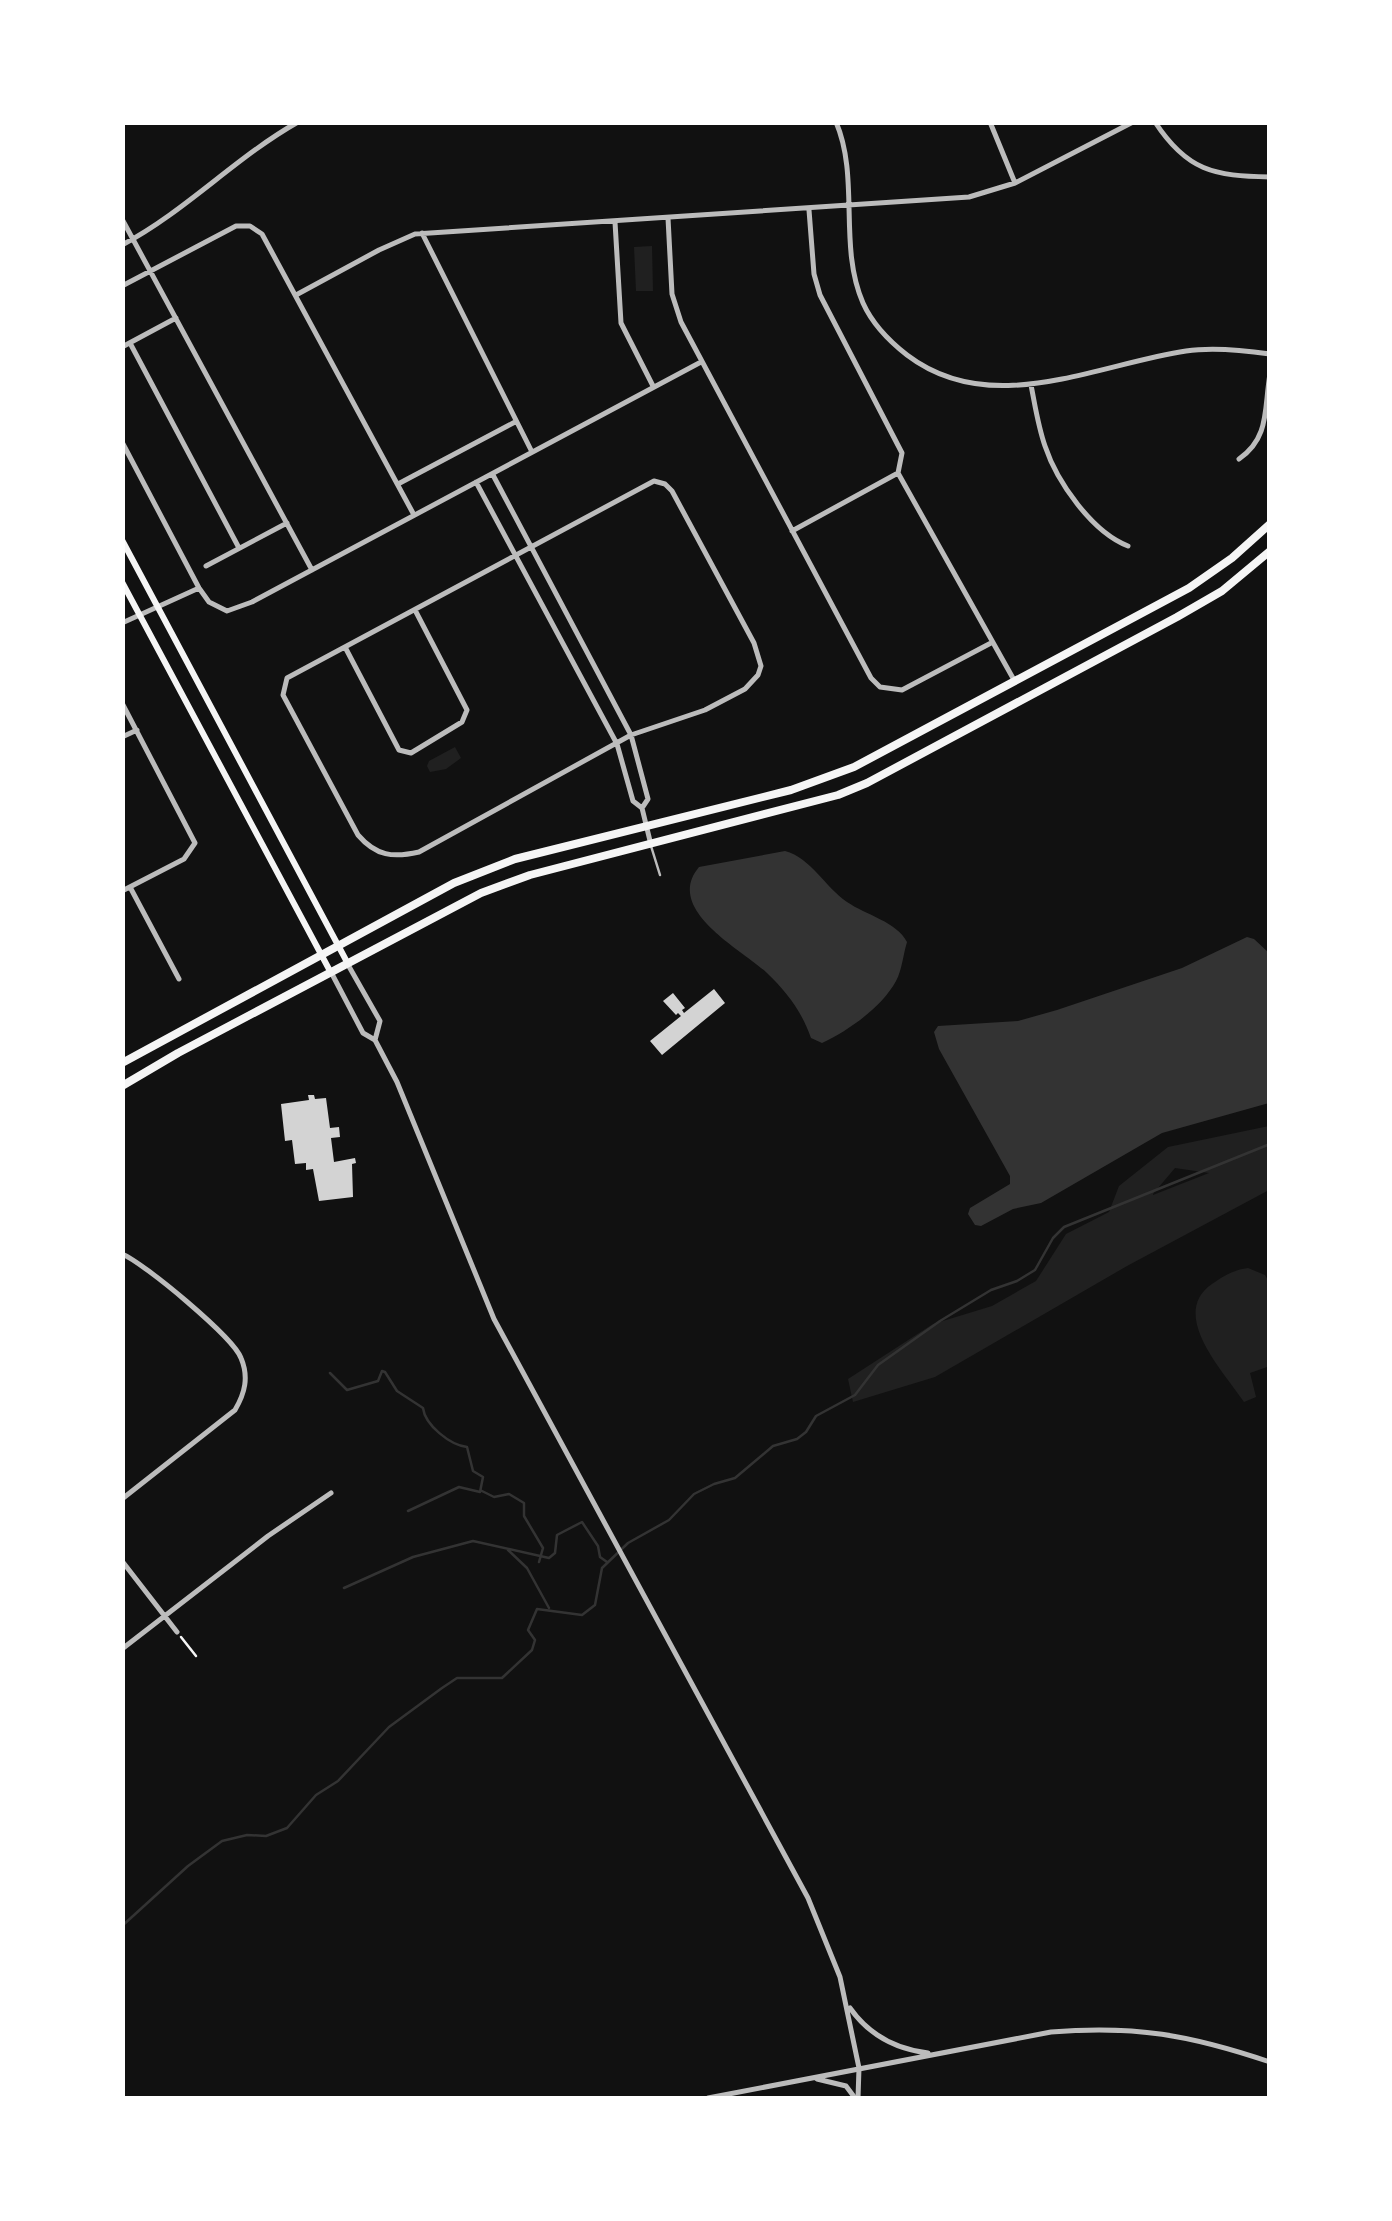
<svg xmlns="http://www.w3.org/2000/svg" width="1392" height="2221" font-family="'DejaVu Sans',sans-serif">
	<rect width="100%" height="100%" fill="#111"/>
	<path fill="#202020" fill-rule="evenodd" d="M652,246L653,291H636L634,247Z
		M455,747L461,758L446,769L430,772L427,766L429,761Z
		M1269,1126V1190L1127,1266L935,1377L853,1402L848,1379L933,1324L992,1306L1036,1281L1066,1234L1109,1212L1119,1186L1168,1147ZM1175,1168L1209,1173L1153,1195V1194Z
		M1248,1268L1265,1275L1269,1282L1270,1369L1267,1367L1250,1373L1256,1397L1244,1402C1224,1372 1168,1314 1212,1284C1224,1276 1233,1270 1248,1268Z"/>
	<path fill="#333" d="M785,851C811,858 825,887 847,902C866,915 897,922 907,942C903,955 902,970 896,981C882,1007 848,1031 822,1043L811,1038C802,1012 787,992 767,973C743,950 663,910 699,867Z
		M1247,937L1254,939L1269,953V1103L1162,1133L1041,1203L1013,1209L981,1226L975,1225L968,1214L970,1208L1010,1184V1176L939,1049L934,1032L938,1026L1018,1021L1057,1010L1182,968Z"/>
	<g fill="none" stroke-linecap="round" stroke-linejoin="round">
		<path stroke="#333" stroke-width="2.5" d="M330,1373L347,1390L378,1381L382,1371L385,1372L397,1391L423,1408C425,1425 450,1445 467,1447L473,1471L483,1477L480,1492L459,1487L408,1511
			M482,1491L494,1497L509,1494L524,1503V1516L543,1548L539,1562
			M508,1550L527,1568L549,1608
			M344,1588L413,1557L473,1541L549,1558L555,1553L557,1535L582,1522L598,1546L600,1557L607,1562
			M122,1926L188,1866L222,1841L247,1835L266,1836L287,1828L316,1795L338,1781L389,1727L442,1688L457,1678H502L532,1650L535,1640L528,1630L537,1609L582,1615L595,1605L602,1568L628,1543L669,1520L694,1494L714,1484L735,1478L773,1446L797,1439L806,1432L816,1416L855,1395L878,1365L940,1321L991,1290L1017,1281L1035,1270L1053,1238L1064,1227L1270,1144"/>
	</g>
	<path fill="#d3d3d3" d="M714,989L725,1003L662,1055L650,1041L681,1016L678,1013L676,1015L663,1001L673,993L685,1008L682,1010L684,1013Z
		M308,1095H314L315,1099L326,1098L330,1128L339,1127L340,1137L331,1138L334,1162L355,1158L356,1163L352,1164L353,1197L319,1201L313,1169L306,1170V1163L295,1164L292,1140L285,1141L281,1104L309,1100Z"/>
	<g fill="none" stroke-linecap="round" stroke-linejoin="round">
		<path stroke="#f5f5f5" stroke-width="2.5" d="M181,1637L196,1656"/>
		<path stroke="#bcbcbc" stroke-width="2.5" d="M651,846L660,875"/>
		<path stroke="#bcbcbc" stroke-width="5" d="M836,122C860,178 838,246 863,303C872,323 889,341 907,355C991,419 1094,365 1186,351C1213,347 1242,350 1270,354
			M990,122L1015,183
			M1155,122C1187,171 1214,176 1270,177
			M668,218L672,294L681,322L871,678L880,687L902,690L991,643
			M122,219L312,570
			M615,222L621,323L653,386
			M422,233L532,452
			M122,245C186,211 236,157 298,122
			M122,286L236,226H250L262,234L414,515
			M296,295L379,250L415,234L969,197L1015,183L1133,122
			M130,343L239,548
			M122,347L176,318
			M1031,385C1035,405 1038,426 1045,446C1057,482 1092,532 1128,546
			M122,442L199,588L209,602L227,611L252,602L701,362
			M1239,459C1270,438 1264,408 1270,374
			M898,473L1014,680
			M493,475L631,735L648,799L642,808
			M654,481L665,484L672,491L754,643L761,666L758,675L745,689L705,710L631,735L419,852C393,858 376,856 358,835L283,695L287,678Z
			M476,482L617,744L633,801L642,808L651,845
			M398,484L515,422
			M792,531L898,473L902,453L820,295L814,274L809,210
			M206,566L287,523
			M122,623L199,588
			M345,647L399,750L411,753L462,722L467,710L415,610
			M122,703L195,843L184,859L122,891
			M122,737L137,730
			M130,887L179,979
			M122,1254C144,1263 233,1337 241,1358C249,1377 245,1393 235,1410L122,1499
			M122,1561L177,1632
			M122,1649L268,1536L331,1493
			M858,2098L859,2068"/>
		<path stroke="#bcbcbc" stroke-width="5" d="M347,963L380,1021L375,1040
			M332,974L363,1033L375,1040L397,1082L494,1319L808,1898L840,1977L859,2068
			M850,2008C869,2035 895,2049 928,2053
			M817,2079L846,2086L855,2098
			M708,2098L1051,2032C1135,2025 1190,2035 1270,2062"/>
		<path stroke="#f5f5f5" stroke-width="6" d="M122,540L347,962
			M122,582L330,971"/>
		<path stroke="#f5f5f5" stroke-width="8" d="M122,1063L454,883L515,859L791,790L854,767L1189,588L1232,558L1270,524
			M122,1086L178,1053L481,893L530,875L838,795L867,783L1177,617L1222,591L1270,551"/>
	</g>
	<rect width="1392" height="2221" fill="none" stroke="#ffffff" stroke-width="250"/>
</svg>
